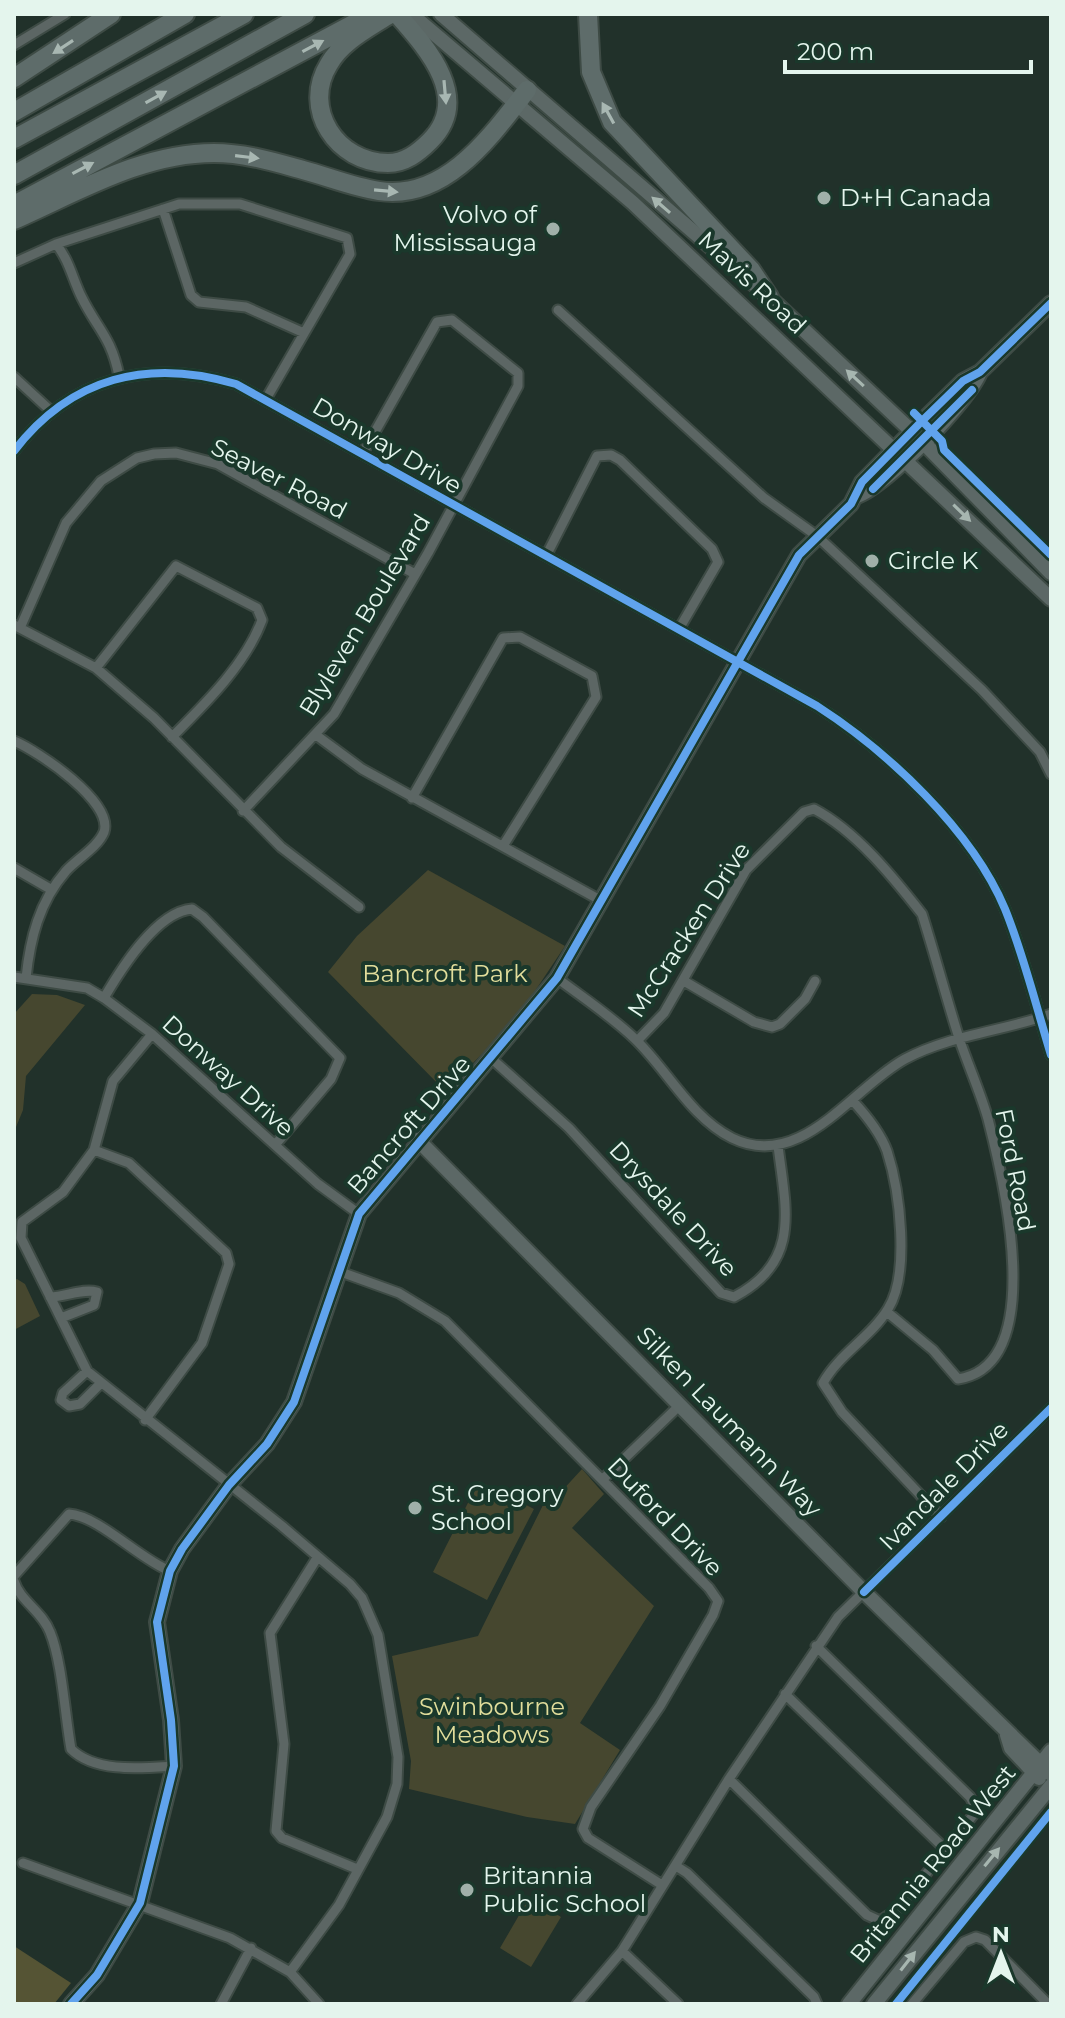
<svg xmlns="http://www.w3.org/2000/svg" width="1065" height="2018" font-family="Montserrat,sans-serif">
	<rect width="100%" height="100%" fill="#21312a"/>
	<path fill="#46472f" d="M428,870L565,946L515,1021L445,1091L328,972L357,936Z
		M32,994L57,995L85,1005L26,1076L23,1110L14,1132V1014Z
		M17,1279L25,1284L40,1316L14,1330V1280Z
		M582,1469L604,1494L572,1528L654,1606L580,1723L620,1750L575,1824L527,1817L409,1789L411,1761L392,1656L478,1636L544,1503L549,1505Z
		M479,1481L534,1509L487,1600L433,1572Z
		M529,1898L561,1917L531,1967L500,1948Z"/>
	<path fill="#555434" d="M14,1946L71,1983L54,2004H14Z"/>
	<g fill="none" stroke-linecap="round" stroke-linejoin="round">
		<g stroke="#3e4b45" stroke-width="13">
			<path id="street" d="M14,45L65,14
				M163,209L191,295L199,302L246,307L304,333
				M56,244C69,260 72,277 81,296C97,329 111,336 119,376
				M14,263L56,244L179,204H240L347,238L350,254L266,399
				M558,310L764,498L817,536L982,690L1040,752L1051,774
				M14,377L52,412
				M14,451C71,377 148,358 236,384L817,706C887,751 972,830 1005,909C1024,956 1036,1006 1051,1055
				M546,556L597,456L611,455L620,460L712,549L718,562L679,629
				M14,625L96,668L154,718L281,847L359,907
				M20,628L66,523L101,481L137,458L154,454L176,453L218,464L415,574
				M96,668L176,566L257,608L262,620C246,664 205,704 172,737
				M316,735L362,769L600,900
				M14,741C38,751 114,802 104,832C98,847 77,859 66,871C39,902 30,939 26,978
				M412,798L503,638L520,637L592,676L596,697L503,846
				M243,811L334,714L428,553L518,386V373L452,320L437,322L363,453
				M14,868L52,890
				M14,977L87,988L104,998L152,1034L318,1184L359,1214
				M557,978C582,997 611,1016 634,1038C667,1069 690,1117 732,1138C801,1172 852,1088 905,1059C950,1035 1004,1031 1051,1014
				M684,981L754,1022L772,1027L780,1024L805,999L815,981
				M104,998C121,969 156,912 192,909L203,917L340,1058L331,1079L275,1145
				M152,1034L113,1081L94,1150L63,1192L22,1222L21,1238L87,1371L282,1526L350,1584L362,1598L378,1635L398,1757L397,1784L387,1817L339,1905L290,1972
				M637,1041L664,1013L746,870L804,812L814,809C856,831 893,877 922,914C935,955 946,997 959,1038C968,1065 980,1091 988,1119C1003,1177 1049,1365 958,1379L933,1350L887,1312
				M492,1059L569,1128L721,1293L734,1297C801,1262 786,1210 778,1146
				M852,1100C866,1115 880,1132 887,1151C900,1191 910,1274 888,1309C871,1337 839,1354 823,1383L842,1412L941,1517
				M94,1150L129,1163L226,1253L229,1264L202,1343L145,1420
				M338,1271L399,1293L445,1321L709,1588L718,1601L713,1615L660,1706L591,1807L583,1829L588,1838L662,1885
				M50,1297C65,1297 83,1288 97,1292L94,1305L61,1318
				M87,1371L63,1393L61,1400L69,1406L80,1404L101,1383
				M602,1480L681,1404
				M317,1558L270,1633L284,1744L276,1831L282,1838L357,1869
				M14,1576L69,1514C99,1516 139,1559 170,1571
				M14,1581C20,1601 42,1611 50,1632C62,1661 65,1716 71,1749C95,1773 142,1768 174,1766
				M785,1694L945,1849
				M729,1779L867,1915L880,1921L898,1909L974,1814L976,1808L970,1797L816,1646
				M23,1863L230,1938L290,1972L319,2004
				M676,1866L687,1873L814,1997L817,2004
				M622,1951L678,2004
				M221,2004L251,1948
				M577,2004L622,1951L729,1779L838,1617L1051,1408
				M912,2004L964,1942L976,1937L985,1940L1048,2004"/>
		</g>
		<g stroke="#3e4b45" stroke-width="18">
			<path id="secondary" d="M411,14L633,203L1051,599
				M441,14L769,297L922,441L1051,573
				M857,496C887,485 969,401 980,372
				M418,1140L864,1592L1051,1774
				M1007,1735L1011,1748L1039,1778
				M71,2004L97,1975L140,1903L170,1782L174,1766L171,1720L157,1622L170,1571L182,1549L229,1485L267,1444L294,1402L359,1214L557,978L799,555L851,504L862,482L922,421L963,381L980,372L1051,303
				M849,2004L1051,1751
				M874,2004L1051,1786"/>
		</g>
		<g stroke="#3e4b45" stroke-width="22">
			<path id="highway" d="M390,14C369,28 342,41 329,64C301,109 337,163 388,163C405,163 418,153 430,141C473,98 426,47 397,14
				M588,14L591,72L612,122L751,270L769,297
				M14,78L111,14
				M14,112L185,14
				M14,139L244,14
				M14,175L305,14
				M14,205L372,14
				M14,220C78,192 142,153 214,153C245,153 274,162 303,170C329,177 353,187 379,191C446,201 491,136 527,90"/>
		</g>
		<use href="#street" stroke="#5c6664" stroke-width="9"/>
		<use href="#secondary" stroke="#5c6866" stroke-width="14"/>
		<use href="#highway" stroke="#5e6c6a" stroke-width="18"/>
		<g stroke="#1a382b" stroke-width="13">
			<path id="cycleway" d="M914,413L942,441L944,450L1051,555
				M14,451C71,377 148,358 236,384L817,706C887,751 972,830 1005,909C1024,956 1036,1006 1051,1055
				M873,489L972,390
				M864,1592L1051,1408
				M71,2004L97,1975L140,1903L170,1782L174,1766L171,1720L157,1622L170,1571L182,1549L229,1485L267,1444L294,1402L359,1214L557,978L799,555L851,504L862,482L922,421L963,381L980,372L1051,303
				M896,2004L1051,1812"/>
		</g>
		<use href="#cycleway" stroke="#60a3ed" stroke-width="8"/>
	</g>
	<defs><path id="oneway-solid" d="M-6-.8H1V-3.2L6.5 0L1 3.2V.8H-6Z" transform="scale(2)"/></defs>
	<g fill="#a8b7b2">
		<use href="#oneway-solid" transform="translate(313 46) rotate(-28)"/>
		<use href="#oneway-solid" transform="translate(63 47) rotate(147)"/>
		<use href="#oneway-solid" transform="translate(445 92) rotate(85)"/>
		<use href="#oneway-solid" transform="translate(156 97) rotate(-29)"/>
		<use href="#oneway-solid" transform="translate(608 113) rotate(-119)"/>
		<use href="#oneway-solid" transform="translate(247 157) rotate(7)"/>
		<use href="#oneway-solid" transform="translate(83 168) rotate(-28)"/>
		<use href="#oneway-solid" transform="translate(386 191) rotate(5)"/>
	</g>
	<g fill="#a7b6b0">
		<use href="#oneway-solid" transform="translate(661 205) rotate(-139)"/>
		<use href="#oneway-solid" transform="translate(855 378) rotate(-137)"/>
		<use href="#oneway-solid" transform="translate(962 513) rotate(44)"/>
		<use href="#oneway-solid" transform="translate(992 1857) rotate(-51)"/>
		<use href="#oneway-solid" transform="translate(908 1961) rotate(-52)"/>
	</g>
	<g fill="#a0b0a9" stroke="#1a382b" stroke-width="3">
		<circle cx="824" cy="198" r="8"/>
		<circle cx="553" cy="229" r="8"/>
		<circle cx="872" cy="561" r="8"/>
		<circle cx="415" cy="1508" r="8"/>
		<circle cx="467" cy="1890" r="8"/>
	</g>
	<g text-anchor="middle" stroke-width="8" stroke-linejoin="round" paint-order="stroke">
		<g font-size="24" fill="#e4f5ed" stroke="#1a382b" text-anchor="start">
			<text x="840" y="206">D+H Canada</text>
			<text x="537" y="223" text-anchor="end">Volvo of<tspan x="537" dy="28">Mississauga</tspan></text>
			<text x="888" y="569">Circle K</text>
			<text x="431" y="1502">St. Gregory<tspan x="431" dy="28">School</tspan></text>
			<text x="483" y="1884">Britannia<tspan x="483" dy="28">Public School</tspan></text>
		</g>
		<g font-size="24" fill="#e4f5ed" stroke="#1a382b">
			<text transform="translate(752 283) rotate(43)" y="8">Mavis Road</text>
			<text transform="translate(387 446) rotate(30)" y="8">Donway Drive</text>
			<text transform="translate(279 479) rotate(27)" y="8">Seaver Road</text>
			<text transform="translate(365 615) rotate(-59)" y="8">Blyleven Boulevard</text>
			<text transform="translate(689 930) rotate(-57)" y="8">McCracken Drive</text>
			<text transform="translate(228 1076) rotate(42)" y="8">Donway Drive</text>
			<text transform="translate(409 1125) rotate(-49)" y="8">Bancroft Drive</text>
			<text transform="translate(1015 1170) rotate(79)" y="8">Ford Road</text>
			<text transform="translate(673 1209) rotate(47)" y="8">Drysdale Drive</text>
			<text transform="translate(729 1422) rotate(46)" y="8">Silken Laumann Way</text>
			<text transform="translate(944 1486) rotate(-45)" y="8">Ivandale Drive</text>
			<text transform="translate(665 1517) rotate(46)" y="8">Duford Drive</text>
			<text transform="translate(933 1864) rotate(-51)" y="8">Britannia Road West</text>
		</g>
		<g font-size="24" fill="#e1dd9b" stroke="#1a382b">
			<text x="445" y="982">Bancroft Park</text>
			<text x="492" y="1715">Swinbourne<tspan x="492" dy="28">Meadows</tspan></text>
		</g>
	</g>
	<rect width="1065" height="2018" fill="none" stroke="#e4f5ed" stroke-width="32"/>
	<g transform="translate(1001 1954)" stroke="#1a382b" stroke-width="6" paint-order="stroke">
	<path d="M0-6L14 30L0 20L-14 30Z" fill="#e4f5ed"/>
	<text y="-12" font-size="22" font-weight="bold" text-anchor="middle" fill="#e4f5ed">N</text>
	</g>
	<path d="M785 60v12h246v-12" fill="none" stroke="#e4f5ed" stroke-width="4"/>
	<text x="797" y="60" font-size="24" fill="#e4f5ed" stroke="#1a382b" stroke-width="6" paint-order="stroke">200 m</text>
</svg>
